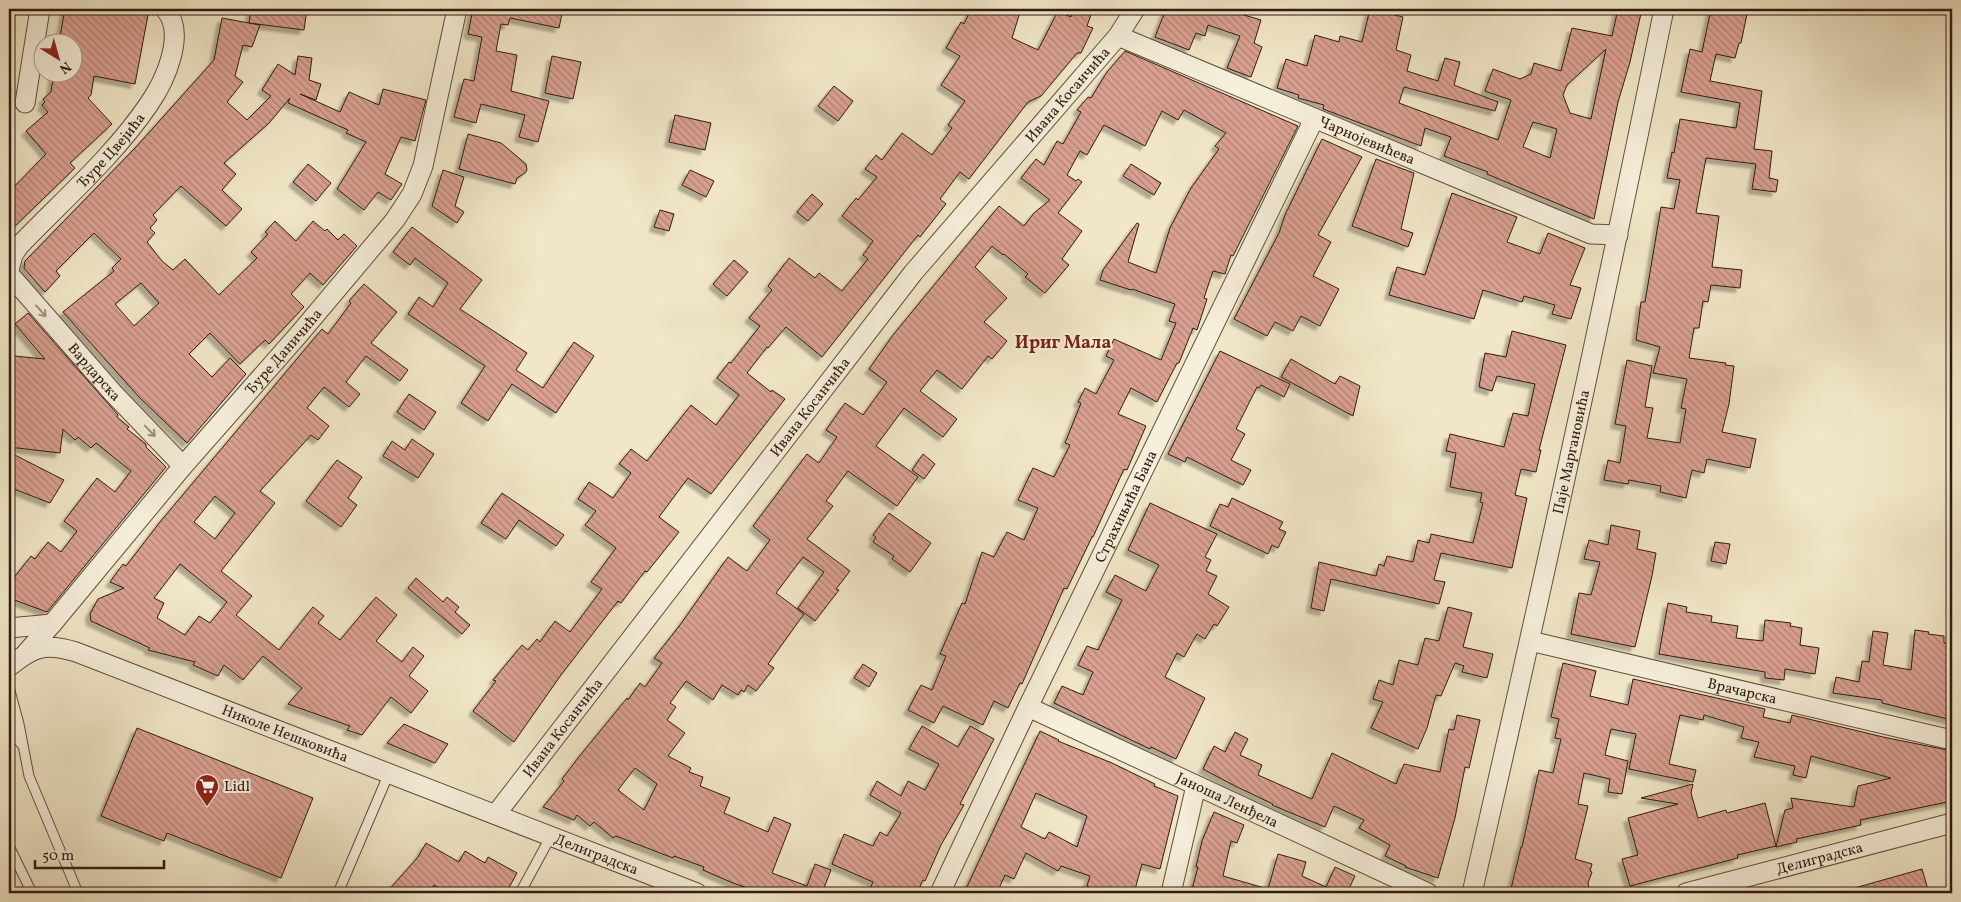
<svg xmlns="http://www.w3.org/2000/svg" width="1961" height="902" font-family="Vollkorn,serif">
	<defs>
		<pattern id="building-back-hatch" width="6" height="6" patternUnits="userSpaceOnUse" patternTransform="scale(1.25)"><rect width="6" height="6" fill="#daa192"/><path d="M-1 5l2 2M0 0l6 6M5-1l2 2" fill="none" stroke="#b18276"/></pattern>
		<filter id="shadow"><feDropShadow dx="-4.5" dy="4.5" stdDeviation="1" flood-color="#0004"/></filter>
	</defs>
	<rect width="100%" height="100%" fill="#f1e7c8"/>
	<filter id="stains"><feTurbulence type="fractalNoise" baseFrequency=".004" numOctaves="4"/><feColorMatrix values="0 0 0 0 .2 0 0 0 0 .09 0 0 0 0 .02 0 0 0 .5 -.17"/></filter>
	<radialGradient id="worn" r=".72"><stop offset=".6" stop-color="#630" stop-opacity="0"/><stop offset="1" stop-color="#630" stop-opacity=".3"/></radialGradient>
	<path fill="url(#building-back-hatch)" stroke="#301b10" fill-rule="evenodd" filter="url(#shadow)" d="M65,9H113L148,15L135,84L94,76L91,95L88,98L112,124L70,163L75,168L9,232V192L46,154L26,131L48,112L42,105L45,102L43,99L51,92L54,72H72V42H59Z
		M251,9H307L304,30L249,23L260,25L252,47L243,45L235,76L243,82L227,102L247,120L271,96L262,90L278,64L295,75L298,56L312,58L309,80L321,84L316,100L300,94L340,112L349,92L379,105L383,89L426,100L415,141L401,137L385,174L402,184L391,200L378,192L364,210L337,189L366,142L346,133L348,130L288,103L290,98L269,123L224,163L236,174L222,190L242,209L226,226L181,186L153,215L157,220L150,228L155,233L147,242L162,261L173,270L185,259L219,295L257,258L251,252L268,234L265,232L275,221L296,241L313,221L325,231L327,229L338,240L344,234L357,246L323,285L310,273L291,294L304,307L269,344L265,340L240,364L210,333L189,354L212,377L230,358L246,374L187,443L139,397L63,312L114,271L112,268L121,259L94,233L56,271L60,276L45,292L24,268L25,261L136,147L214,60L222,18L249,23ZM141,283L159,303L134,326L115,304Z
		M473,9H563L559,28L510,18L508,25L501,24L496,51L517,55L511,91L549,101L538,142L519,137L525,115L481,104L476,123L454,117L464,79L474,81L482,37L468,34Z
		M971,9H1021L1012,38L1038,50L1058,11L1071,17L1073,9H1093L1087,26L1093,28L1081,53H1077L1041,96L1028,102L969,179L960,172L940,199L946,204L931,223L920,237L918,235L822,357L786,327L768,348L767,347L747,373L771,392L772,390L785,399L711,494L688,478L659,517L679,532L647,572L645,571L621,603L618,601L561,675L514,742L473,711L496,681L493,680L522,645L528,650L537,639L540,642L555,621L570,632L602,589L591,582L616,548L585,525L596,511L578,499L589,482L613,498L631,473L619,464L631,449L647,461L691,405L716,425L739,395L717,378L729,362L731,363L760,326L749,318L772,290L768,286L789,258L815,278L819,273L842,291L868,259L863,255L873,241L842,216L856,198L858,200L877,177L865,169L876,155L882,160L902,133L932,155L952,128L948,125L965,101L941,85L960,56L946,48L961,22L964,24Z
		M1166,9H1224L1261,20L1254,43L1262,47L1251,77L1227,68L1240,36L1208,25L1205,36L1196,33L1189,50L1155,37Z
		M1370,9H1388L1387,13L1403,17L1396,50L1411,55L1407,71L1438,81L1445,58L1460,62L1454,85L1498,102L1495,111L1404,87L1399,103L1498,140L1511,100L1485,91L1493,69L1520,79L1531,74L1534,63L1561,71L1572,28L1612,36L1618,9H1642L1630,62L1618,102L1594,219L1487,174L1488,172L1444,156L1451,137L1425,128L1421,146L1323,109L1324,105L1298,98L1299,95L1277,88L1286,59L1307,66L1315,35L1339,42L1340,36L1362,42ZM1606,49L1591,119L1570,113L1563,95L1567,85ZM1533,122L1557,129L1550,158L1523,147Z
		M1711,9L1733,13L1734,9H1748L1741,43H1739L1735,58L1716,54L1710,81L1762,91L1754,149L1772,151L1769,178L1778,180L1776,192L1752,189L1756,164L1706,158L1696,213L1719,216L1712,267L1742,270L1740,288L1711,285L1708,302L1703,301L1699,328H1694L1689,358L1726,363L1725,365L1734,366L1729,404L1722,432L1756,439L1750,468L1707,459L1704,473L1692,470L1686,498L1660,492L1661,486L1629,480L1628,484L1604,480L1608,460L1620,463L1626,426L1615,424L1627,360L1652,366L1645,407L1653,408L1647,438L1680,443L1686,409L1681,408L1687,379L1653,373L1660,347L1636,340L1641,302H1645L1661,207L1674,209L1680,180L1667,178L1672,152L1674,153L1680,119L1736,128L1740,103L1681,92L1690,49L1702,52Z
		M1125,51L1298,126L1233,256L1231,255L1225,274L1213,271L1204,298L1207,299L1197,330L1193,328L1179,363H1177L1157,402L1131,388L1118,414L1146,426L1127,470L1124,469L1093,537H1092L1067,589L1064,588L1022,684L1020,683L1008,708L994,701L983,725L943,706L934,723L908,710L921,685L932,690L946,656L940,654L962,603L965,604L982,552L994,557L1007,532L1024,540L1038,508L1018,500L1033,468L1054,477L1070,445L1065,443L1081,403L1078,402L1085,388L1096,394L1114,360L1106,356L1114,339L1161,360L1176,323L1169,321L1175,304L1132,289L1131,290L1100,280L1103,270L1137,223L1139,224L1128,262L1156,273L1170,228L1191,188L1219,149L1215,146L1226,133L1184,110L1178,120L1162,111L1145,146L1104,125L1087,155L1080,151L1067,175L1076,181L1078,179L1082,182L1058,213L1082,231L1062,259L1069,265L1045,293L1025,277L1028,274L1004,254L1003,255L992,246L975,267L1007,298L984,322L1007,341L992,359L988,356L962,389L937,370L920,391L957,419L943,437L904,408L876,446L918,477L897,506L848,471L826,501L833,506L807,539L850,571L836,589L839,590L815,621L798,608L824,572L803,557L776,593L804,614L768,664L774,668L756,691L748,685L744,692L741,690L738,695L722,685L713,700L686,681L670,703L676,707L667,720L685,733L668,756L691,768L689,772L703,777L700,786L730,798L724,813L768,832L774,817L791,824L772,873L807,886L815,864L831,870L822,893H763L733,883L703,870L704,867L674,856L673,858L616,836L613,838L594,822L590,826L577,815L574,820L543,807L564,781L562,779L578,758L627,698L628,700L640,683L645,687L662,663L654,658L680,625L728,557L747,571L770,540L753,526L807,454L819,463L837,437L826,430L845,403L863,415L887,382L869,369L893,335L999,206L1024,226L1034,213L1050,200L1021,178L1036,159L1044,165L1057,141L1063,144L1081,112L1077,110L1088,97L1091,98L1107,72ZM635,768L657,784L644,810L618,790Z
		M552,56L581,62L573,99L545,93Z
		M834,86L853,101L838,121L818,106Z
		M675,115L711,123L705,150L669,142Z
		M468,134L501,143L526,164L527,170L525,173L517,178L515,184L459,169Z
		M1322,139L1362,157L1318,235L1331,242L1313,276L1339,289L1320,326L1301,316L1293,331L1275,322L1267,336L1234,319L1279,233L1285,215Z
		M1376,159L1414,173L1401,229L1413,233L1408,247L1352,226Z
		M308,164L331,183L316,201L293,182Z
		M1131,164L1161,183L1154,195L1123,176Z
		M443,170L464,177L455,206L464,212L457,223L432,206Z
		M690,170L714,181L706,197L682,185Z
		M1452,193L1517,217L1507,242L1540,254L1548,233L1585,248L1570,285L1581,288L1571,319L1552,314L1555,305L1524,296L1522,302L1483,290L1474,319L1389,295L1397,267L1425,275Z
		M812,194L823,204L808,221L797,212Z
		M660,210L674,214L669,231L654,227Z
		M412,227L482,280L460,309L527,353L516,370L543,388L574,342L594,356L556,413L512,384L488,421L461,403L485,366L408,314L419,297L433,307L448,283L415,258L410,265L393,252Z
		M734,260L748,272L727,296L713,284Z
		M364,284L397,312L371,343L408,370L400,381L366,356L346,382L360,394L349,407L324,387L307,408L329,426L318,440L311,435L260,491L275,503L221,571L252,596L236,615L279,650L313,607L324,616L318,623L340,640L376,597L397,615L376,641L402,662L413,647L424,656L409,676L428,691L411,713L391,697L362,735L347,730L350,726L288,704L302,688L263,656L243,680L224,665L218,676L193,665L195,662L148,650L150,648L91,621L90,614L98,599L124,588L110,582L123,564L126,566L160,522L322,329L328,334L351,303L349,301ZM215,496L235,513L215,539L194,522ZM180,564L227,602L210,623L199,616L185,635L157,618L164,603L154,598Z
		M28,313L118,415L117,417L129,427L127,429L146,444V447L166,467L47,612L9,598V584L31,556L35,559L48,542L61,552L77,531L64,521L97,478L115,492L131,471L96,443L91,448L78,437L75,440L63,429L60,453L9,447V403L14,356L45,359L15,324Z
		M1512,331L1566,345L1539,450H1541L1536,472L1521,469L1515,495L1527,498L1512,568L1441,553L1434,580L1445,582L1439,604L1331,579L1324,611L1311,608L1319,562L1376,576L1379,564L1384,566L1387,556L1413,562L1418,540L1429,543L1431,534L1473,543L1483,503L1480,502L1482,493L1450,487L1456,453L1446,451L1450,434L1504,447L1513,413L1528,416L1535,384L1497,376L1492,391L1479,387L1485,353L1506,357Z
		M1220,351L1290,384L1284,397L1261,385L1259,388L1257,387L1236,429L1245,434L1231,460L1251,470L1243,485L1187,457L1185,462L1168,454Z
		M1291,359L1335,384L1340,376L1360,386L1353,416L1281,377Z
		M409,394L436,412L424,430L397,412Z
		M412,439L434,454L418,478L383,456L392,441L405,450Z
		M9,452L64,480L50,503L9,487Z
		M923,454L935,464L924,479L912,470Z
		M337,460L362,477L348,498L357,505L341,527L306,501Z
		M502,493L564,535L556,546L519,520L506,539L481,523Z
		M1232,498L1283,522L1279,529L1286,532L1278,548L1272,545L1268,554L1210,526L1220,504L1228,507Z
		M1150,503L1217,534L1205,557L1211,560L1206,571L1217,576L1208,594L1229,607L1217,626L1214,624L1205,639L1197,634L1184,657L1177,653L1165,677L1205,698L1176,759L1151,747L1150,749L1054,703L1062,686L1083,695L1093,672L1078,665L1087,646L1098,650L1122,600L1106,592L1115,575L1146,591L1159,565L1128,550Z
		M889,513L931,543L910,572L892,559L894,556L873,542L876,537L873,535Z
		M1611,525L1640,531L1637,549L1656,553L1652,576L1635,647L1571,634L1579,593L1591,595L1600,562L1584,559L1589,540L1608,545Z
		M1715,542L1730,544L1726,564L1711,561Z
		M416,578L443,602L447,597L459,607L455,612L470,625L462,634L408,588Z
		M1668,603L1687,607L1686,612L1712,616L1711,622L1738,626L1736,638L1763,641L1765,620L1791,623L1790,626L1802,628L1800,645L1819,648L1815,674L1785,669L1784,680L1765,678V672L1659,654Z
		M1448,607L1472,613L1463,647L1493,654L1487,678L1462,672L1464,666L1455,663L1441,696L1436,695L1427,728L1418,749L1371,728L1383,702L1373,699L1379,680L1393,685L1399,660L1418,665L1425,638L1439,641Z
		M1915,630L1929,632L1928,634L1944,636V643L1952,644V720L1882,703V700L1833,693L1836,677L1859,682L1862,661L1869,662L1873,631L1888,633L1883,665L1911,670Z
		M1563,663L1596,671L1590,696L1628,705L1633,679L1765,709L1763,717L1790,723L1792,715L1883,737L1952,751L1950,769L1952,778V801L1860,820L1861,825L1796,839L1797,842L1776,847L1785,810L1793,808L1791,798L1854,807L1858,786L1891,778L1811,756L1806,778L1793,775L1795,766L1754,757L1759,742L1741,738L1744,727L1704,715L1703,720L1680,715L1669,764L1696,770L1693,782L1629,769L1636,734L1611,729L1605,755L1628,761L1622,794L1608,792L1610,779L1584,773L1578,804L1588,806L1575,859L1592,864L1590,871L1592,872L1588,883L1590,893H1510L1521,847H1522L1539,770L1553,773L1561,739L1555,738L1559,719L1551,717Z
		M863,664L877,673L869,687L854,678Z
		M1457,715L1480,720L1469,768L1465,767L1455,818L1438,878L1405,867L1406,866L1385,856L1390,845L1359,828L1364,820L1334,806L1325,827L1272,805L1273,804L1235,786L1203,769L1214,746L1225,752L1235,732L1248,739L1240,755L1262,765L1258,775L1312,799L1332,753L1396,784L1404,764L1440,772L1449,729L1454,730Z
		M404,724L448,744L435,763L387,743Z
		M922,726L958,747L970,726L994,739L960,804L964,805L941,845L925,881L923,880L917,893H868L873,882L832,864L844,834L873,846L880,832L887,836L901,813L870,795L877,781L901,796L908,781L925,790L939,764L909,749Z
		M137,728L313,798L281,878L167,833L164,841L101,816Z
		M1040,731L1059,740L1058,741L1112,763L1155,784L1154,786L1178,796L1160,869L1142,864L1134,893H1100L1087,886L1090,876L1061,866L1058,871L1026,853L1014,879L1005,875L997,893H964ZM1036,793L1087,816L1077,847L1049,832L1045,839L1021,827Z
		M1693,784L1691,793L1698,818L1726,810L1727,813L1765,803L1776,846L1737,855L1738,858L1630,886L1622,859L1638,855L1628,818L1678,804L1641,798Z
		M1214,812L1244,825L1237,843L1231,841L1223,876L1268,889L1278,854L1306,862L1302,876L1326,887L1335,867L1355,876L1347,893H1191L1198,867H1196L1202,841Z
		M426,843L459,862L465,851L485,863L488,857L517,873L506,893H448L434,885L429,893H386L418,857Z
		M1922,869L1929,893H1851V889Z"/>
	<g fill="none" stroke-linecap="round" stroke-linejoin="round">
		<g stroke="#604e3e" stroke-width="11">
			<path id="lane" d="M9,687L19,724L29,776L78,893
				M9,727L22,745
				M9,846L32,893
				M338,893L389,773
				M520,893L551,836"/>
		</g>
		<g stroke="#604e3e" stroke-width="21">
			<g id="street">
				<path id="s1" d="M1118,36L1591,234L1618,235"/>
				<path d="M25,103L40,9"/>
				<path id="s2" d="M9,270L13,255L19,246C63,200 113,157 149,104C165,81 187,33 165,9"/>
				<path id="s3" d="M9,274L113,393L183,466"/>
				<path d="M9,628L52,624"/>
				<path id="s4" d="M1530,641L1952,740"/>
				<path id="s5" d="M27,652L52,624L183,466L300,333L395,220L412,194L423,166L457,9"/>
				<path id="s6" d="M10,666C34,646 46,643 76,652L697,893"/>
				<path id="s7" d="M1028,707L1428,893"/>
				<path id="s8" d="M496,814L913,273L1118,36L1135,9"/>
				<path id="s9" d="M940,893L1028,707L1314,119"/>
				<path d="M1171,893L1196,786"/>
				<path id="s10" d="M1472,893C1540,599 1604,305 1664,9"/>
				<path id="s11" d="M1686,893L1952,823"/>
			</g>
		</g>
		<use href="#lane" stroke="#f6efdb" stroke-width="9"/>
		<use href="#street" stroke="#f6efdb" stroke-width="19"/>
	</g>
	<defs><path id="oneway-shaft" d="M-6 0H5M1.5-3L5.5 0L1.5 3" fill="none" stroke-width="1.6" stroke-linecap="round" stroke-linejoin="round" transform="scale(1.25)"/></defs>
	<g stroke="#9d9080">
		<use href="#oneway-shaft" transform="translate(41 311) rotate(49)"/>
		<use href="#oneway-shaft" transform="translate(150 431) rotate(46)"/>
	</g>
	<defs>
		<g id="supermarket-pin" transform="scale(1.25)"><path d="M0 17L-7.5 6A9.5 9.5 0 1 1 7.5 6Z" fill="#8f2418" stroke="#f6efdb"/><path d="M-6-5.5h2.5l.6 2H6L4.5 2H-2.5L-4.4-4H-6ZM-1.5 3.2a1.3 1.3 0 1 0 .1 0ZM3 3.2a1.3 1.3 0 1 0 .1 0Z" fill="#fff"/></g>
	</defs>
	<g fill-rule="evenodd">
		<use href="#supermarket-pin" x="207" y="786"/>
	</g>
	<g text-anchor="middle" stroke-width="4" stroke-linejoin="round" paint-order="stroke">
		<g font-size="15" fill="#301b10" stroke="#f6efdb">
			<text dy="5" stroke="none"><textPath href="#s8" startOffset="919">Ивана Косанчића</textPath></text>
			<text dy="5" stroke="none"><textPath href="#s1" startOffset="270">Чарнојевићева</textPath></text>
			<text dy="5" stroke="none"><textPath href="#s2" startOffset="159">Ђуре Цвејића</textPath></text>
			<text dy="5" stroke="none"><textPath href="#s5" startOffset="395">Ђуре Даничића</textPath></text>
			<text dy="5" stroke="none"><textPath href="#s3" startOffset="130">Вардарска</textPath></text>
			<text dy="5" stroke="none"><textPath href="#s8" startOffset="514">Ивана Косанчића</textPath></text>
			<text dy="5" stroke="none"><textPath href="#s10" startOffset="452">Паје Маргановића</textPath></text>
			<text dy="5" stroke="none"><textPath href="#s9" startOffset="429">Страхињића Бана</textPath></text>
			<text dy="5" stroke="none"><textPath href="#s4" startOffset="218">Врачарска</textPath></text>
			<text dy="5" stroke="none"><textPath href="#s8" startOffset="109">Ивана Косанчића</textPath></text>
			<text dy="5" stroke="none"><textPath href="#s6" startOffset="296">Николе Нешковића</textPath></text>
			<text dy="5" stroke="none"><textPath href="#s7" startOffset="220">Јаноша Ленђела</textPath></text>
			<text dy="5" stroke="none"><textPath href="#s6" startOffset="630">Делиградска</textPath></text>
			<text dy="5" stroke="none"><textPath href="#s11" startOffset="138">Делиградска</textPath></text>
		</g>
		<g font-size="15" fill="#301b10" stroke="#f6efdb" text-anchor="start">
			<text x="224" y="791">Lidl</text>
		</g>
		<g font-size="18" font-weight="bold" fill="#7a1f14" stroke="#f6efdb">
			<text x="1063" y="348">Ириг Мала</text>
		</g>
	</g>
	<rect width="1961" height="902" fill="none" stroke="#f1e7c8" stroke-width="30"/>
	<rect x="10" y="10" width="1941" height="882" fill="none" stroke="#301b10" stroke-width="2.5"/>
	<rect x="15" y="15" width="1931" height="872" fill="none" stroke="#301b10"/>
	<g transform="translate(58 58) rotate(143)"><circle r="24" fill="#f6efdb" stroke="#a79a8a"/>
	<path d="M0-4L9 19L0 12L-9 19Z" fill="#8f2418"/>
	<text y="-8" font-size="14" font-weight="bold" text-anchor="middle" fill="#301b10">N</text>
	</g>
	<path d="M35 860v8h129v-8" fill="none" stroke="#301b10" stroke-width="2.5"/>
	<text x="42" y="860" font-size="15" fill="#301b10" stroke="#f6efdb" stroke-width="4" paint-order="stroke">50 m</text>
	<rect width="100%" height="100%" filter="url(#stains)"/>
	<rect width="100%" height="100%" fill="url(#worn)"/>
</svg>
